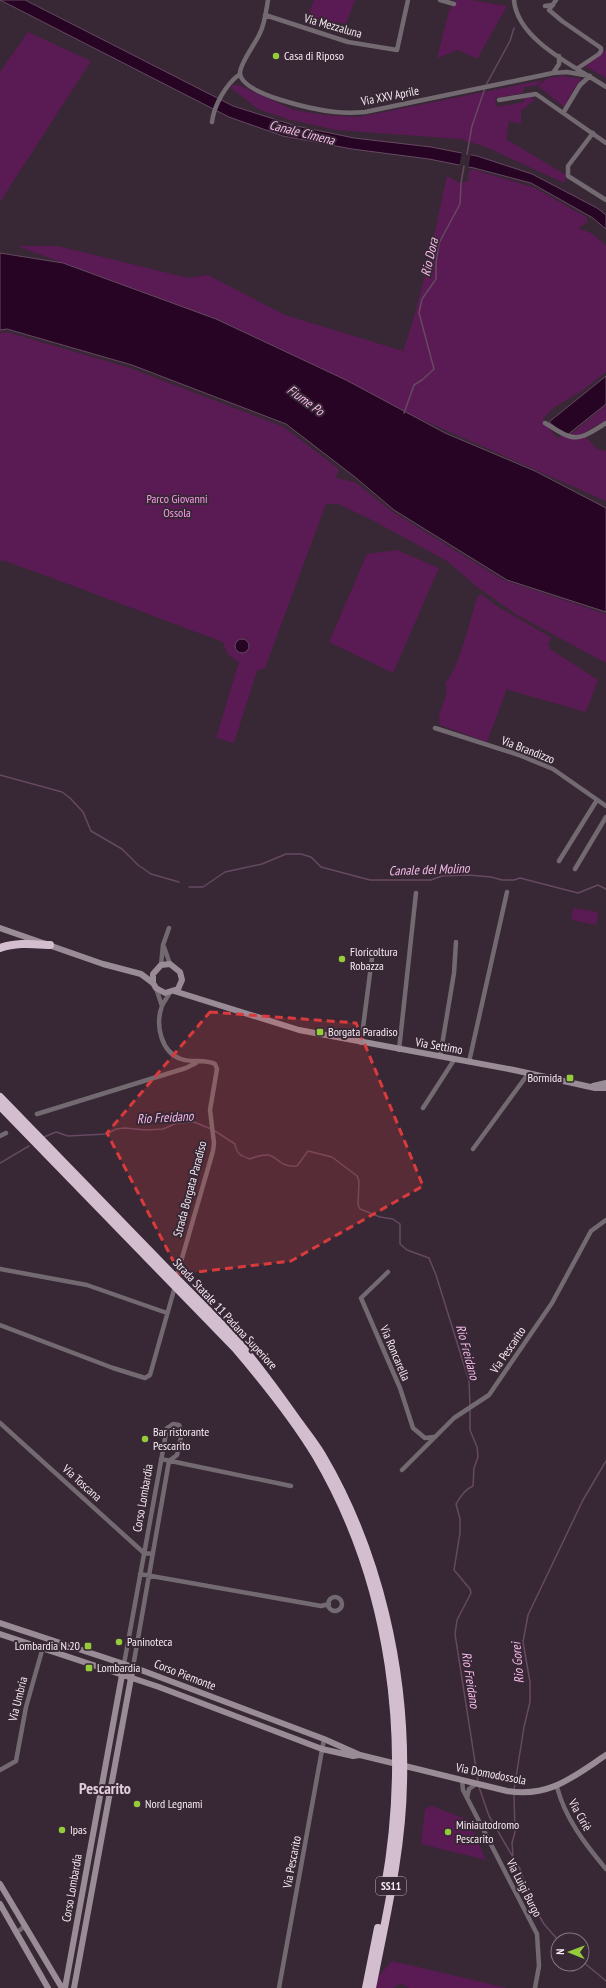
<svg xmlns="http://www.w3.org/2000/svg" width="606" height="1988" font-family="'PT Sans Narrow',sans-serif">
	<rect width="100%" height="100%" fill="#382835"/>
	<path fill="#5a1a53" d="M314,0H355L346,24L337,22L333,31L306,21Z
		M456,0H472L507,6L477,59L458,50L437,58L449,11Z
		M28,32L91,61L0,202V72Z
		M603,50L606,51V78L585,66L596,58Z
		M562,76L582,79L576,85L564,107L538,86L548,78Z
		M543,80L536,86L524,87L523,93L495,98L497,107L524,102V97H532L534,100L521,111V124L509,121L506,139L566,175L564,183L486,147L460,139L336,130L287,119L258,109L230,87L233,85H238L294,110L324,115L359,117Z
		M472,169L535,188L586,217L588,222L578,228L591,233L606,245V372L582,391L553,408L543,419C547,427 551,430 556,437L560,438L562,432L569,436L606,405V420L578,436L586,437L597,449L606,451V501L407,413L346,380L216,319L17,246H58L188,278L208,275L285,315L403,351C423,294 434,235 447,176L459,183L468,181L469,171Z
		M7,332L130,368L284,427L339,469L336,478L355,482L393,512L503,580L606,614V663L517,615L477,587L447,561L374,521L338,504H326L265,668L257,671L234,743L216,738L239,662C229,657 226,653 223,642C149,615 76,586 2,560L0,562V333Z
		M397,550L439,568L393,673L329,642L367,554Z
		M481,594L495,605L552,638L548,644L550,649L598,680L586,712L508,690V686L487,742L440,725C435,711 451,698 445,683C457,675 472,614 477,597Z
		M573,908L598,912L596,925L571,920Z
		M432,1806L468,1820L486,1860L421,1844L425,1809Z
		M392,1961L507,1988H409L402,1984L397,1985L394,1988H376L378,1977Z"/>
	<path fill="#270423" stroke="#654961" d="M0,0H25L233,106L296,126L354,138L431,147L477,156L532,174L597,208L606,215V229L593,218L531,183L474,168L429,159L352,149L283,136L229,117Z
		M0,253L63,263L216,319L346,380L445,433L535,471L606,508V612L507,580L394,510L355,477L286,424L132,365L7,329L0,330Z
		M606,376V404L566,436L549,422Z
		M235 646a7 7 0 1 1 14 0a7 7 0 1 1-14 0Z"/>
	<path fill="#382835" d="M462,151L471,153L468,169L459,167Z"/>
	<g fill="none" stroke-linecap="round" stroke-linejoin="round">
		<path stroke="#654961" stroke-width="1.5" d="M486,85L510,41L514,28
			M467,154L472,126L485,88
			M404,413L414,385L422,380L434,369L419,313L422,299L436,279V263L439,243L460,204L461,183L464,166
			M0,775L62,792L70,798L83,812L91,831L122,849L138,865L151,874L179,882
			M189,887H203L225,872L262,864L286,854H301L311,857L321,867L370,880H431L442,876L468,875L491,877L502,880H514L520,878L578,893L598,885L606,889
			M215,1131L235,1144C236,1154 242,1156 250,1159C280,1146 272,1168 297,1166L308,1151L332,1157L357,1176L359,1181L358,1205L360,1209L380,1217L393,1219L400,1224V1244L407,1250L429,1258L436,1275L469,1381L470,1406
			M44,1137L56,1132L68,1136L107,1134L116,1129L125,1128L146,1130L163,1129L177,1123L194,1122L211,1129
			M0,1163L29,1146
			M470,1410V1430L477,1447L478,1457L474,1468L473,1486C465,1489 460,1497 456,1504L460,1519V1533L454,1570L470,1589L471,1593L457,1620L455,1634L478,1781
			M479,1787L489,1816L520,1869L530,1900L544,1924L558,1940
			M514,1790L524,1727L530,1702V1682L523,1642L528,1615L583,1500L606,1461
			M513,1855L512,1843L515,1832L514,1794
			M582,1961L606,1981"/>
		<path stroke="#736a71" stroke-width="4.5" d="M268,0C266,11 265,23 260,33C256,43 240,63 240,73C241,95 317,110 335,112C345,113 355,113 365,112L553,73L567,72L590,76
			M440,0L454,4
			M514,0C517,40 576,67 606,87
			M556,0L549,10L562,21L601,48V51L599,54L578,68
			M545,6L553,5
			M265,15L348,42L397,50L408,0
			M553,73L559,64V56
			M499,100L536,94L606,143
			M565,110L580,85L590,76
			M212,122C214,105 226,84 240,74
			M593,133L568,166V176L606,200
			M545,423C574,441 575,443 606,423
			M435,728L519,755L553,769L606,806
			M559,861L597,800
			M575,869L606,817
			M164,947L170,964
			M161,965L163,945L169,928
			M156,988L162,1006
			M170,992C168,997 164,1001 162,1006C155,1025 161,1052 181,1059C192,1063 205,1059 215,1064L217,1069L210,1110L214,1143L213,1151L178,1272
			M361,1043L372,958
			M399,1050L416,893
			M440,1057L454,973L456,942
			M469,1062L507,892
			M423,1108L454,1060
			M37,1114L186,1068L196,1063
			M0,1136L6,1133
			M473,1149L528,1074
			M0,1269L87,1285L167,1313
			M388,1272L361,1298L400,1388L413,1428L425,1438L434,1437
			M0,1325L113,1368L145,1378L150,1375L174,1290
			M0,1423L144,1553L153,1554
			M161,1459L291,1486
			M402,1470L454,1418L489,1395L552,1303L591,1231L606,1220
			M140,1574L321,1606L329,1604
			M328 1604a7 7 0 1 1 14 0a7 7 0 1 1-14 0Z
			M124,1664L167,1428L173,1424L179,1425L182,1432L177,1455L169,1461L133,1667
			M0,1770L16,1761L26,1707L43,1647
			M462,1780L463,1790L537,1934L539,1966L535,1988
			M557,1787C565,1818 585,1844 606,1869
			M467,1798L469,1789L476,1784
			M16,1933L25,1926
			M279,1988L324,1739"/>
		<path stroke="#9a8c97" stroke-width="6" d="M0,928L103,964L141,974L153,983L156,988L165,993L178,989L182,980L180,972L170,964L161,965L153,974V983
			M174,991L299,1030L514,1070L595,1088H606
			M593,1086L606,1083
			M0,1623L133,1667L324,1739L360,1755
			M0,1634L159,1687L322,1749L353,1756L360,1755L507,1791C549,1798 573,1777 606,1755
			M0,1884L62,1988
			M0,1904L48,1988
			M65,1988L124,1664
			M74,1988L133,1667"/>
		<path stroke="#d3becf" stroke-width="8" d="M0,948C16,942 33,944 50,945
			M0,1097C57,1155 113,1214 170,1272C193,1295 216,1318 238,1342C260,1367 279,1394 298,1421C306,1432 315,1443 322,1455C379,1552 406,1671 403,1783C402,1852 385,1921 372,1988
			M0,1106L235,1348C264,1382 293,1418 316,1456C392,1585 411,1742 385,1887
			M366,1988L378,1928"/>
	</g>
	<path fill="#d93b3c" fill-opacity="0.2" stroke="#d93b3c" stroke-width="3" stroke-dasharray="8 5" stroke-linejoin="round" d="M210,1012L356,1023L423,1186L291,1261L180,1274L107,1133Z"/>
	<g fill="#94cc3b" stroke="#382835" stroke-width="1.5">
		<circle cx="276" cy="56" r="4"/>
		<circle cx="342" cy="959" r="4"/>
		<rect x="316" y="1028" width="8" height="8" rx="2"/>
		<rect x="566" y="1074" width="8" height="8" rx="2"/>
		<circle cx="145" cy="1439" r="4"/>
		<circle cx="119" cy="1642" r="4"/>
		<rect x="84" y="1642" width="8" height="8" rx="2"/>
		<rect x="85" y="1664" width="8" height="8" rx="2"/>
		<circle cx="137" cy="1804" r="4"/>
		<circle cx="62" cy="1830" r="4"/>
		<circle cx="448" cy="1832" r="4"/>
	</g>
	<g text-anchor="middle" stroke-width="4" stroke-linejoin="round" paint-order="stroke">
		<rect fill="#382835" stroke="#bcb0b9" stroke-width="1" x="376" y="1877" width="30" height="18" rx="3"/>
		<g font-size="11" font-weight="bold" fill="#f5eaf2">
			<text x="391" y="1890">SS11</text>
		</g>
		<g font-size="12" fill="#f5eaf2" stroke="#382835">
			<text transform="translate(333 26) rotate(16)" y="4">Via Mezzaluna</text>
			<text transform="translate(390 96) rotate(-11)" y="4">Via XXV Aprile</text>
			<text transform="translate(528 750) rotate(21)" y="4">Via Brandizzo</text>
			<text transform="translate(439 1046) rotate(10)" y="4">Via Settimo</text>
			<text transform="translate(190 1189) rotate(-75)" y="4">Strada Borgata Paradiso</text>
			<text transform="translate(225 1314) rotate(47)" y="4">Strada Statale 11 Padana Superiore</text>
			<text transform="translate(508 1350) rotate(-56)" y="4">Via Pescarito</text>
			<text transform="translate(395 1353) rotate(67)" y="4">Via Roncarella</text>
			<text transform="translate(82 1483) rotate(42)" y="4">Via Toscana</text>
			<text transform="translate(143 1498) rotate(-80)" y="4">Corso Lombardia</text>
			<text transform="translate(185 1675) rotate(21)" y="4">Corso Piemonte</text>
			<text transform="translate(18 1699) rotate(-76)" y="4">Via Umbria</text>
			<text transform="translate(491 1774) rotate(11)" y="4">Via Domodossola</text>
			<text transform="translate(580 1815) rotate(61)" y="4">Via Ciriè</text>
			<text transform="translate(292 1862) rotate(-79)" y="4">Via Pescarito</text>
			<text transform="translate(72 1888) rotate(-80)" y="4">Corso Lombardia</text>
			<text transform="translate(524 1888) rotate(63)" y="4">Via Luigi Burgo</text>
		</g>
		<g font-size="12" fill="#f5eaf2" stroke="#382835" text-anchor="start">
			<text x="284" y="60">Casa di Riposo</text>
			<text x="350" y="956">Floricoltura<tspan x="350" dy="14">Robazza</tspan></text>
			<text x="328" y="1036">Borgata Paradiso</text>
			<text x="562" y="1082" text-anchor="end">Bormida</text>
			<text x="153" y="1436">Bar ristorante<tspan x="153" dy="14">Pescarito</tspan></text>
			<text x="127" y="1646">Paninoteca</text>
			<text x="80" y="1650" text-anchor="end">Lombardia N.20</text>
			<text x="97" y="1672">Lombardia</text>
			<text x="145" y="1808">Nord Legnami</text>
			<text x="456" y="1829">Miniautodromo<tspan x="456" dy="14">Pescarito</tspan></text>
			<text x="70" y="1834">Ipas</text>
		</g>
		<g font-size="12" fill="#fd9bed" stroke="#382835">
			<text x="177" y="503">Parco Giovanni<tspan x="177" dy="14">Ossola</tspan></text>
		</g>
		<g font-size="13" font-style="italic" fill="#f7bcec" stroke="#382835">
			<text transform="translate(302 132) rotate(14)" y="5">Canale Cimena</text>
			<text transform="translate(429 257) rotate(-77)" y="5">Rio Dora</text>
			<text transform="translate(306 400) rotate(36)" y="5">Fiume Po</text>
			<text transform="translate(429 869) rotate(-2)" y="5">Canale del Molino</text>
			<text transform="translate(165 1117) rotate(-3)" y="5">Rio Freidano</text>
			<text transform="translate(468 1352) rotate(75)" y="5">Rio Freidano</text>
			<text transform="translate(517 1663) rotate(-95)" y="5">Rio Gorei</text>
			<text transform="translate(471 1680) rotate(81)" y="5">Rio Freidano</text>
		</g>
		<g font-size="16" font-weight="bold" fill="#e2ccdd" stroke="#382835">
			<text x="105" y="1794">Pescarito</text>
		</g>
	</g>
	<g transform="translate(570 1952) rotate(271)"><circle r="19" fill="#382835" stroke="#847681"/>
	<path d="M0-3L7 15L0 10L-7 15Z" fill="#94cc3b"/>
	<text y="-6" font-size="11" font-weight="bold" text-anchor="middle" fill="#f5eaf2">N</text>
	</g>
</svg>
